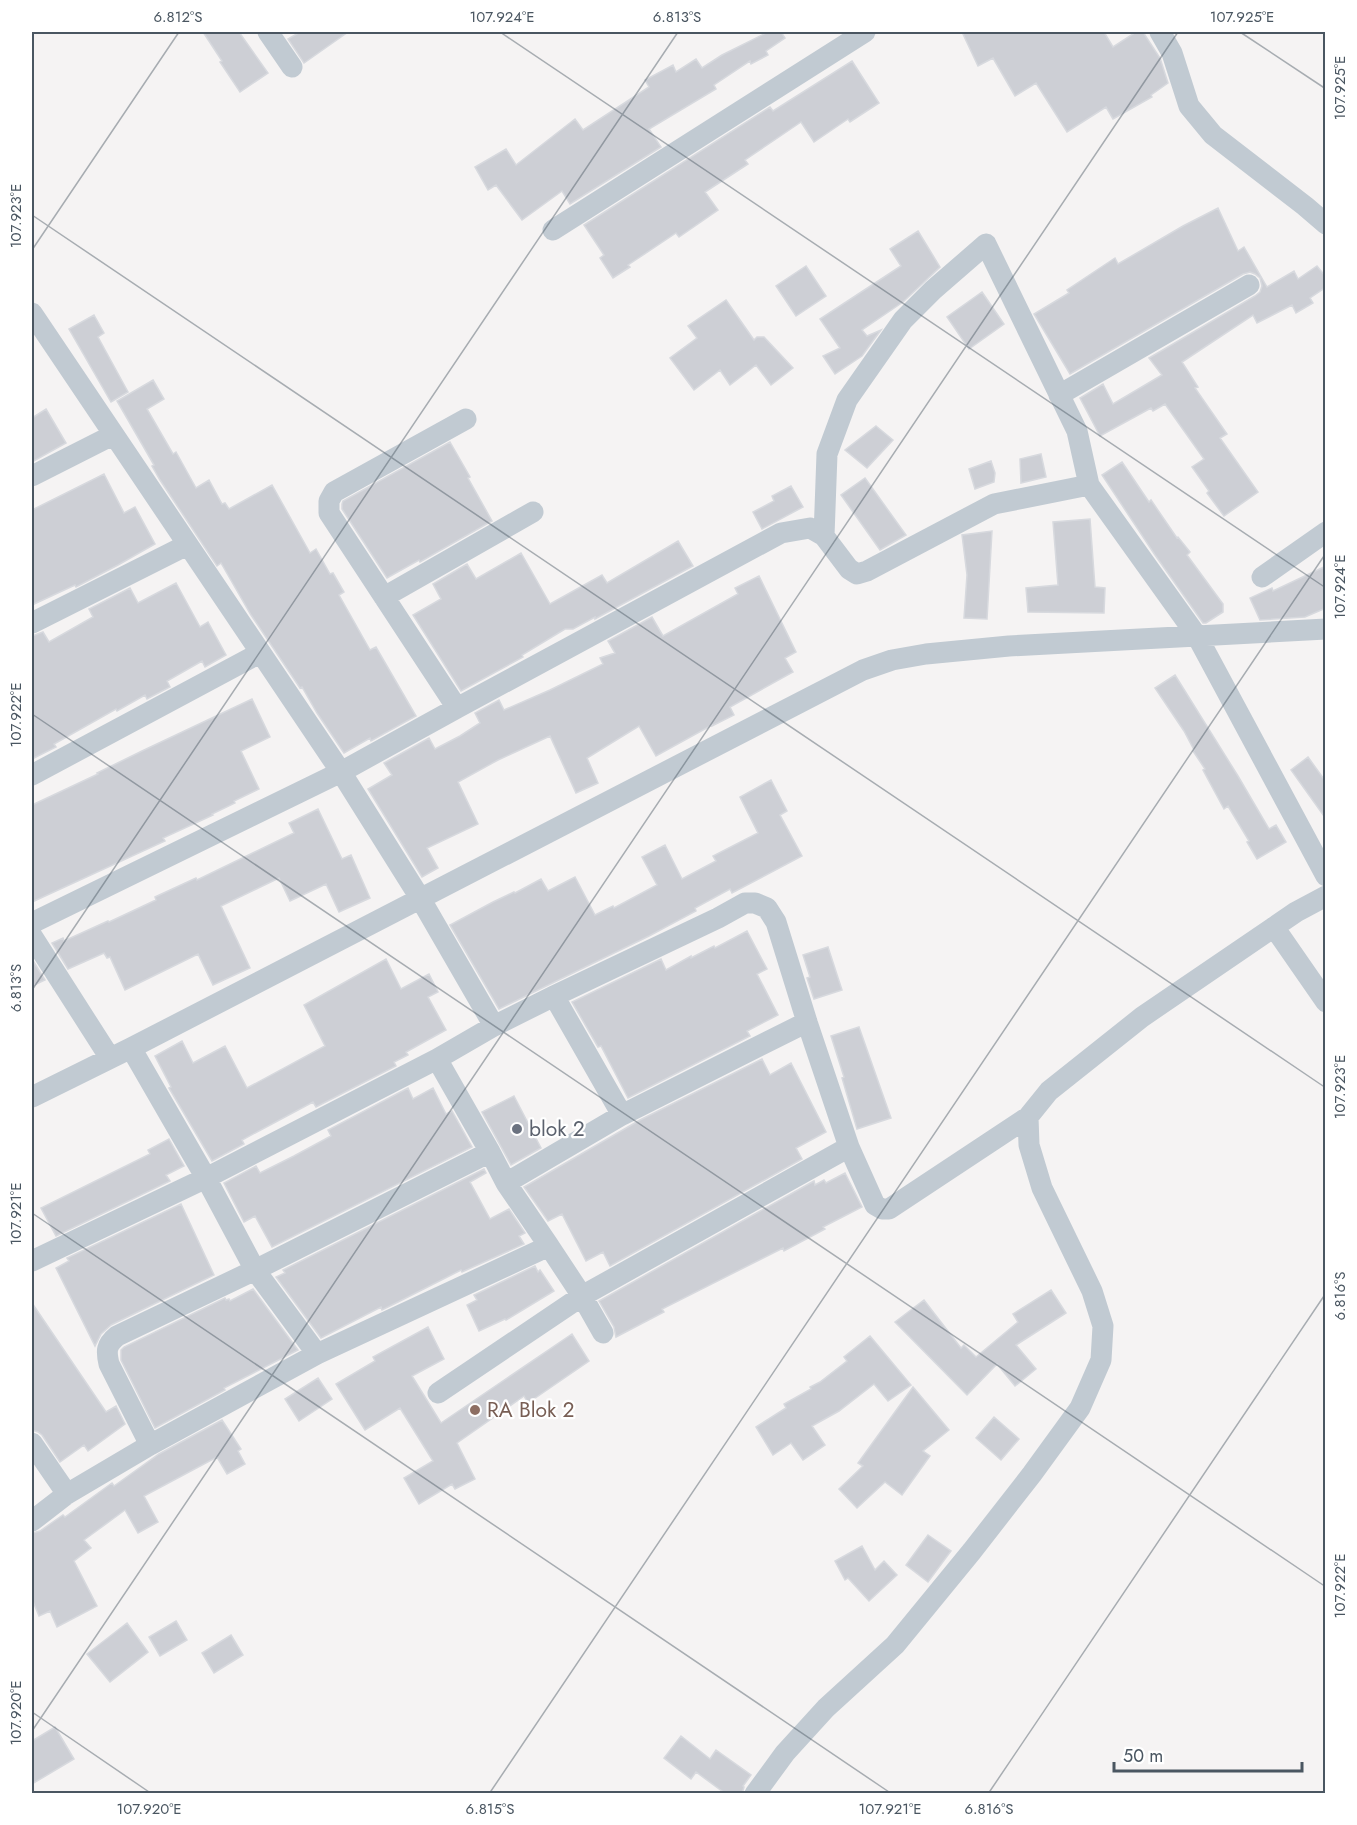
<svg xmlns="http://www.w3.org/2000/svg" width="1357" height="1825" font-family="Jost,sans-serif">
	<rect width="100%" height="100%" fill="#f5f3f3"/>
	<path fill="#cdcfd5" stroke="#d7d9de" stroke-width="1.5" d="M203,32H239L268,73L240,92L220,62L222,61Z
		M300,32H348L304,63L288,39Z
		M768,32H781L785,38L766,51L768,55L751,64L750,61L714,85L716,89L649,129L661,147L570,204L562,191L522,220L496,185L488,190L475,167L506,149L516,165L575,119L583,130L649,87L645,80L673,65L676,72L696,59L702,68L722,55Z
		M962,32H1104L1113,47L1136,32H1143L1160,58L1168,83L1151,95L1152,97L1113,119L1106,107L1067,132L1036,83L1015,96L993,58L978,66Z
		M852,61L879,103L850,122L848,119L814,142L801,122L745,160L748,164L705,192L718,210L679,237L676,233L628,265L630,267L613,278L600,258L604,255L584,225L770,107L773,111Z
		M1218,208L1238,251L1244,247L1267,287L1294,271L1298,279L1317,266L1326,277V287L1310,298L1313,303L1296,313L1292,305L1257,323L1253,315L1182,362L1198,387L1195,388L1227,434L1220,438L1258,492L1224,516L1207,493L1209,491L1192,467L1204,459L1165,404L1153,411L1151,408L1100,436L1080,398L1103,384L1113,404L1162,375L1149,358L1255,296L1260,292L1262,286L1260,278L1255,274L1250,272L1243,274L1070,374L1034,314L1069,293L1067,290L1115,258L1118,264L1183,226Z
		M918,231L940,267L903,302L862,330L867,336L881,330L862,356L835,374L823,356L840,348L820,319L901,266L890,249Z
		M806,266L826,296L796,316L776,286Z
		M982,292L1004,324L969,349L947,317Z
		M726,300L754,340L757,337H764L793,368L771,385L756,365L730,385L720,370L694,390L670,358L697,338L688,326Z
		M94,315L104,333L98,337L128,392L111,402L69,329Z
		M153,380L164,399L147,409L173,454L176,452L196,488L209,480L222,504L225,503L229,509L272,485L310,553L316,549L330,574L333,573L344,592L339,595L370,650L376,647L416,716L371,741L370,738L344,753L317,713L302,687L300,688L251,615L221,563L217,566L160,480L152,466L154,465L117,401Z
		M46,409L66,443L32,462V418Z
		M876,426L893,440L867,468L845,450Z
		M450,442L470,477L468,478L492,521L420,562L419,560L387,578L342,509V504L343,501Z
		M1041,454L1046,477L1021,483L1020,459Z
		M991,461L995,473L994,482L975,489L969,469Z
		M1122,462L1149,502L1151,500L1177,538L1178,537L1190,552L1187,555L1223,604V612L1206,623H1203L1155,555L1102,475Z
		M104,474L124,513L135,507L155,544L118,565L76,587L75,585L32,605V510Z
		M865,478L906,535L880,550L841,495Z
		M791,486L803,507L762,529L753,512L774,501L772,496Z
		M1090,519L1095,587L1105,588L1104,613L1028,612L1026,588L1058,585L1053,522Z
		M992,531L987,619L964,618L967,575L962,535Z
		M678,541L693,566L595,619V617L573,629H565L522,655L523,657L461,691L413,615L441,599L433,584L467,564L476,579L521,553L550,604L602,575L607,583Z
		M1326,566V608L1305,617L1260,620L1250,598L1272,588L1273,591Z
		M759,576L796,652L785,658L793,672L730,707L734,715L712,726V725L656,756L639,726L587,758L598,783L576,793L550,736L498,760L458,782L478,824L427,848L438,868L422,877L368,789L392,775L384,763L429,738L435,749L460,736L480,723L475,713L499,700L504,710L550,690L603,664L600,658L615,653L608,641L652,617L663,636L738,594L735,588Z
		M176,583L200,627L208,622L226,655L205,667L202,661L167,681L170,687L147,699L145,695L117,711L116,709L54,744L56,747L32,759V636L43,632L49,642L93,617L89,609L130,588L138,603Z
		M1175,675L1238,776L1269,829L1276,825L1286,842L1257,859L1247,842L1249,841L1228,806L1224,809L1203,770L1205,769L1193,751L1194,750L1184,731L1155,688Z
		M252,699L270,737L241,751L259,789L234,801L235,803L212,814L213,815L163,838L165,841L32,902V805L98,774L97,773L142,751Z
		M1308,757L1326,782V819L1291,770Z
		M771,780L787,811L780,815L802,856L732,893L730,889L695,908L696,911L649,936L499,1009L450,925L493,902L514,892L515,893L541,879L548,891L575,877L595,915L613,906L614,908L657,885L642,857L665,845L682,879L716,861L713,856L758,833L740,797Z
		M318,809L342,859L351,855L370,898L339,912L326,884L290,901L279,878L221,906L250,968L213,985L198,954L125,990L110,957L107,958L104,953L68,969L52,943L63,938L64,941L108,921L109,922L156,900L155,897L196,878L197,880L294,833L289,823Z
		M747,931L767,969L757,974L778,1015L747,1031L750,1036L628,1098L601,1046L598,1047L572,1002L661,959L666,970L691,956V958L714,946L715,948Z
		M828,947L842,990L814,999L807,978L810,977L803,955Z
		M32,959L45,980L32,986Z
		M386,959L401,989L429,974L438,992L428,997L446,1030L406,1052L408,1055L394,1062L396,1066L316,1107L313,1102L242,1140L244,1144L212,1161L169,1088L171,1087L155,1056L182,1041L193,1063L225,1046L247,1088L325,1046L304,1005Z
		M859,1027L891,1118L857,1129L842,1078L844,1077L831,1036Z
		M762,1059L770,1075L791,1063L826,1132L796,1148L802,1159L610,1266L603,1252L586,1261L562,1214L548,1221L524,1187L640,1120Z
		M408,1088L413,1099L433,1088L446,1114L452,1111L472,1147L272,1247L255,1216L244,1222L224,1183L256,1166L260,1173L294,1156L331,1136L328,1130Z
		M514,1096L541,1148L511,1165L482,1112Z
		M169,1139L184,1166L166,1175L170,1181L56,1236L41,1208L150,1154L148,1150Z
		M484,1169L486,1173L470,1182L490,1219L509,1209L525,1233L519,1236L524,1244L462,1272L461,1270L398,1302L382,1310L381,1307L321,1338L276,1277L285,1273L283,1270Z
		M845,1173L862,1207L823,1227L825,1229L784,1251L783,1248L662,1309L664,1312L616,1337L614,1327L599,1301L814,1181L815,1185L824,1180L826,1183Z
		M181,1204L214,1275L111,1325L101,1334L95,1346L56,1268L69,1261L67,1258Z
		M535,1266L538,1272L540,1270L554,1291L506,1320L505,1319L479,1331L467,1305L477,1300L474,1295Z
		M253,1289L298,1350L224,1388L225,1390L155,1428L121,1360V1350L124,1347L225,1298L226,1300L229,1299L230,1301Z
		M1051,1290L1066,1313L1016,1345L1036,1369L1015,1386L997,1364L967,1395L895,1322L924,1300L961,1348L964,1345L976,1357L1018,1322L1013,1314Z
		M32,1303L106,1412L116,1406L125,1424L88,1451L84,1445L60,1462L42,1435L38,1432L32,1430Z
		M428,1327L444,1359L412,1376L441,1423L572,1334L589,1361L528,1403L524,1396L457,1443L475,1479L455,1489L452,1484L419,1504L404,1478L433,1461L400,1408L365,1430L336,1384L375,1361L373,1357Z
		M870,1336L911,1385L888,1401L874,1384L839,1411L812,1426L825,1445L803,1460L791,1443L773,1455L756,1427L786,1408L784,1404L811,1389L810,1387L820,1382L847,1361L844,1357Z
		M318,1378L332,1399L299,1421L285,1399Z
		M913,1387L949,1430L923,1451L930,1456L902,1495L885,1482L857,1508L839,1489L863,1466L858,1463Z
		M994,1417L1019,1439L1001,1460L976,1438Z
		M222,1420L241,1449L238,1451L245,1464L227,1474L217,1457L144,1496L158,1522L138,1533L125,1510L84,1540L91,1548L74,1561L97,1606L57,1627L50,1611L39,1616L32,1599V1533L40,1531L63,1515L65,1517L112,1483L114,1486L159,1454Z
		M928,1535L951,1551L928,1582L906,1565Z
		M862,1546L875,1570L884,1561L897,1575L869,1601L848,1578L845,1580L835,1561Z
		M176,1621L187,1640L160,1656L149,1637Z
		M127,1623L148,1652L110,1682L87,1654Z
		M231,1635L243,1655L214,1673L202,1653Z
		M55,1727L74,1759L32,1784V1741Z
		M681,1736L710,1759L716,1750L751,1775L743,1786L744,1787L742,1794H726L696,1772L691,1779L664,1758Z"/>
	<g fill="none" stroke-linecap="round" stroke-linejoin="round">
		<path stroke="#c1cad2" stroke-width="21" d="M268,32L292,67
			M1160,32L1172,53L1189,106L1213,135L1305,206L1326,224
			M553,230L865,32
			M32,313L341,772L420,898L494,1026L554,996L718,918L745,903H755L767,908L776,922L807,1022L849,1147L875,1205L882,1209H889L1028,1117
			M1059,395L1249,285
			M32,476L113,435
			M824,536L827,454L847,400L903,320L933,290L986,244L1077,431L1089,485
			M1262,577L1326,532
			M384,597L533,512
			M32,623L187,545
			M457,708L781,533L810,528L824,536L849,569L857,574L867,571L994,504L1089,485L1197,636L1326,876
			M32,775L260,653
			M32,923L341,772L457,708L329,513V501L334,492L466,419
			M1274,927L1326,1002
			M32,936L110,1058
			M554,996L622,1115
			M131,1048L206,1178L255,1270L317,1354
			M32,1097L131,1048L863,670L892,660L926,654L1009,646L1326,629
			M490,1152L506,1183L549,1246
			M506,1183L622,1115L807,1022
			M32,1261L206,1178L437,1059
			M438,1393L582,1296L849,1147
			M32,1443L67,1494
			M150,1445L109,1364C106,1351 106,1345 117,1336L255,1270L490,1152L437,1059L494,1026
			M32,1521L67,1494L150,1445L317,1354L549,1246L582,1296L603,1333
			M755,1794L785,1753L826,1708L895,1645L972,1551L1032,1474L1080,1408L1101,1360L1103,1326L1092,1291L1042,1188L1029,1145L1028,1117L1049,1091L1142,1017L1296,912L1326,896"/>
	</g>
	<path fill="none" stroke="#4a5661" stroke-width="1.5" stroke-opacity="0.45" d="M500,32L1326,588M1240,32L1326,89M32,215L1326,1088M32,250L179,32M32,714L1326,1587M32,990L678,32M32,1213L892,1794M32,1712L152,1794M32,1731L1178,32M489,1794L1326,553M988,1794L1326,1293"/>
	<circle fill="#6b7280" stroke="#fff" stroke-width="2" cx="517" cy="1129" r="6"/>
	<circle fill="#8d6e63" stroke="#fff" stroke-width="2" cx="475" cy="1410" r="6"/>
	<g text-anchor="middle" stroke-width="4.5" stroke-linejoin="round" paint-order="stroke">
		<g font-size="21" fill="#5b616d" stroke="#fff" text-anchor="start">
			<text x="529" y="1136">blok 2</text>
		</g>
		<g font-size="21" fill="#785e54" stroke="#fff" text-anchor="start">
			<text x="487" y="1417">RA Blok 2</text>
		</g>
	</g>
	<rect width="1357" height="1825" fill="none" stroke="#ffffff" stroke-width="66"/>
	<path d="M1114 1762v9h188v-9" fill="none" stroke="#4a5661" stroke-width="3"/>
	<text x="1123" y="1762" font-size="18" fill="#4a5661" stroke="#ffffff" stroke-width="4.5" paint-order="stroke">50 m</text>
	<rect x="33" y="33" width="1291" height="1759" fill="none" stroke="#4a5661" stroke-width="2"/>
	<g font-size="15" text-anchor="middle" fill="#4a5661">
		<text x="178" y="22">6.812°S</text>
		<text x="502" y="22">107.924°E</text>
		<text x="677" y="22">6.813°S</text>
		<text x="1242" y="22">107.925°E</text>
		<text transform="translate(1340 88) rotate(-90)" y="5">107.925°E</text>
		<text transform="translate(16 216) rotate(-90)" y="5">107.923°E</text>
		<text transform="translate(1340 587) rotate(-90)" y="5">107.924°E</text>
		<text transform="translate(16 715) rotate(-90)" y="5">107.922°E</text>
		<text transform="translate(16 988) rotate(-90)" y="5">6.813°S</text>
		<text transform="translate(1340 1087) rotate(-90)" y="5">107.923°E</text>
		<text transform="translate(16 1214) rotate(-90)" y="5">107.921°E</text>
		<text transform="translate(1340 1296) rotate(-90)" y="5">6.816°S</text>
		<text transform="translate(1340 1586) rotate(-90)" y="5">107.922°E</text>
		<text transform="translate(16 1713) rotate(-90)" y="5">107.920°E</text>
		<text x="149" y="1814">107.920°E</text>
		<text x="490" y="1814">6.815°S</text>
		<text x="890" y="1814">107.921°E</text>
		<text x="989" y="1814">6.816°S</text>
	</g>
</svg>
